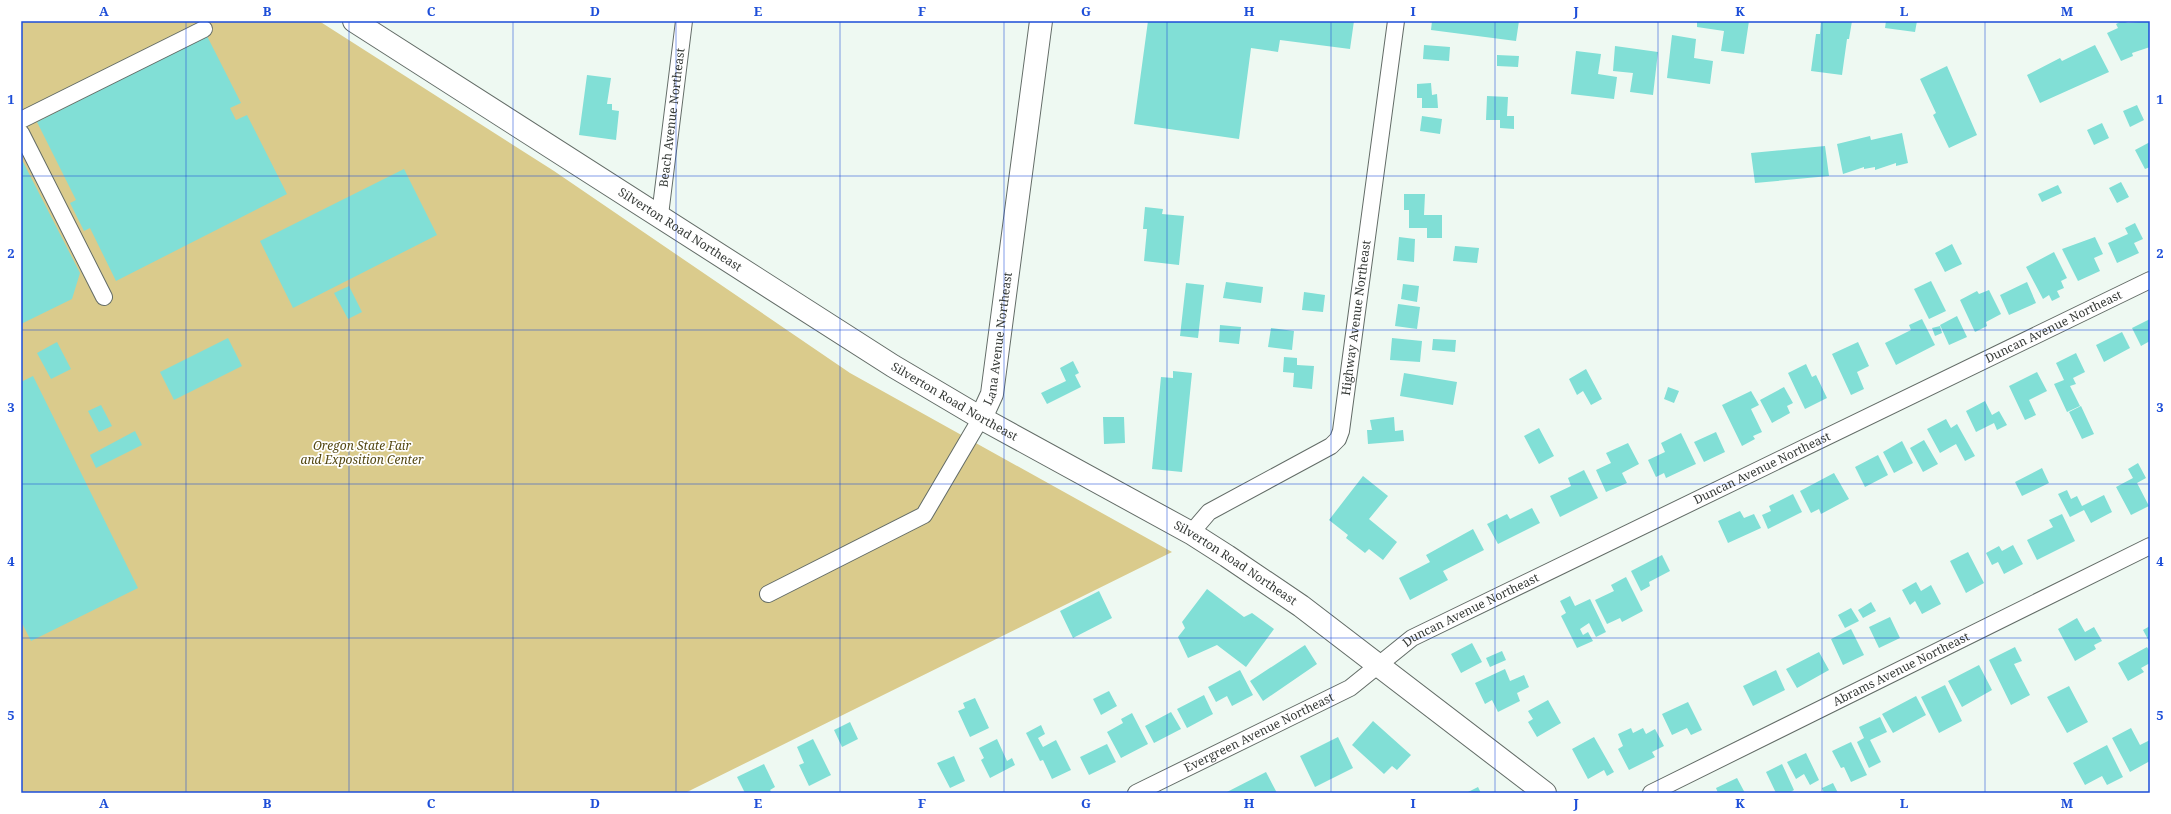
<svg xmlns="http://www.w3.org/2000/svg" width="2171" height="814" font-family="'Noto Serif',serif">
	<rect width="100%" height="100%" fill="#eef9f2"/>
	<path fill="#dacb8c" d="M21,21H319L554,171L850,373L1172,552L685,793H21Z"/>
	<path fill="#81dfd6" d="M1148,21H1354L1350,49L1280,40L1278,52L1251,48L1239,139L1134,124Z
		M1432,21H1519L1516,41L1431,30Z
		M1697,21H1749L1744,54L1721,51L1724,31L1697,27Z
		M1821,21H1852L1849,39H1847L1842,75L1811,71L1816,34H1820Z
		M1886,21H1917L1915,32L1885,28Z
		M2122,21L2128,23L2150,21V47L2132,53L2133,56L2121,61L2107,33L2118,28L2116,24Z
		M1672,35L1696,39L1694,58L1713,61L1710,84L1667,78Z
		M207,36L241,103L230,108L236,120L247,115L287,194L116,281L90,228L84,231L70,203L76,200L37,122Z
		M1424,45L1450,47L1449,61L1423,59Z
		M2095,45L2109,72L2040,103L2027,75L2060,58L2062,61Z
		M1615,46L1658,52L1653,95L1630,92L1633,73L1613,71Z
		M1576,51L1601,54L1598,74L1617,77L1614,99L1571,94Z
		M1497,55L1519,56L1518,67L1497,66Z
		M1947,66L1977,135L1949,148L1933,115L1936,113L1920,79Z
		M587,75L611,78L607,104H612V110L619,111L616,140L579,135Z
		M1431,83L1432,95L1437,94L1438,108H1422V98H1417V84Z
		M1487,96L1508,97L1507,116H1514V129L1500,128V120H1486Z
		M2137,105L2144,120L2130,127L2123,111Z
		M1422,116L1442,119L1440,134L1420,131Z
		M2102,123L2109,138L2094,145L2087,130Z
		M1902,133L1908,163L1896,166V163L1875,170V167L1864,169V167L1843,174L1837,144L1870,136L1871,140Z
		M2150,142V167L2145,169L2135,150Z
		M1825,146L1829,176L1755,183L1751,153Z
		M21,158L80,273L72,299L21,324Z
		M404,169L437,235L293,308L260,241Z
		M2121,182L2129,197L2117,203L2109,188Z
		M2058,185L2062,193L2042,202L2038,194Z
		M1404,194H1425L1424,215H1442V238H1427V228H1409V210H1404Z
		M1145,207L1163,209L1162,214L1184,216L1179,265L1144,261L1147,229H1143Z
		M2135,223L2143,239L2134,243L2139,253L2117,263L2108,243L2128,234L2125,228Z
		M1399,237L1415,239L1414,262L1397,260Z
		M2095,237L2103,254L2094,258L2100,271L2078,281L2062,249Z
		M1952,244L1962,264L1945,272L1935,253Z
		M1455,246L1479,248L1477,263L1453,261Z
		M2054,252L2067,278L2061,281L2064,288L2057,291L2060,297L2052,301L2049,295L2043,299L2026,267Z
		M1931,281L1946,311L1929,319L1914,289Z
		M1226,282L1263,287L1261,303L1223,298Z
		M2027,282L2036,303L2009,315L2000,295Z
		M1186,283L1204,285L1198,338L1180,336Z
		M1403,284L1419,286L1417,302L1401,299Z
		M349,286L362,312L348,319L334,293Z
		M1989,290L2001,314L1986,322L1987,326L1975,332L1960,300L1977,291L1979,294Z
		M1304,292L1325,295L1323,312L1302,310Z
		M1398,304L1420,307L1417,329L1395,326Z
		M1957,316L1967,337L1949,345L1940,325Z
		M1922,319L1935,345L1896,365L1885,343L1911,330L1909,325Z
		M2150,319V341L2141,346L2132,328Z
		M1220,325L1241,327L1239,344L1219,342Z
		M1940,326L1942,333L1935,336L1932,328Z
		M1271,328L1294,331L1292,350L1268,347Z
		M2122,332L2130,348L2104,362L2096,345Z
		M228,338L242,366L174,400L160,372Z
		M1392,338L1422,341L1420,362L1390,360Z
		M1433,339L1456,340L1455,352L1432,350Z
		M57,342L71,369L51,379L37,353Z
		M1858,342L1869,366L1857,372L1864,389L1851,395L1832,354Z
		M2076,353L2085,372L2073,378L2076,384L2070,386L2080,406L2067,412L2054,384L2064,380L2056,363Z
		M1284,357L1297,358V365L1314,366L1312,389L1293,387L1294,373L1283,372Z
		M1073,361L1079,373L1075,375L1081,387L1047,404L1041,393L1066,381L1060,368Z
		M1806,364L1812,377L1816,375L1827,398L1805,409L1788,373Z
		M1586,369L1602,399L1591,405L1583,391L1577,395L1569,379Z
		M1173,371L1192,373L1182,472L1152,469L1161,377L1173,378Z
		M2037,372L2047,391L2029,400L2036,415L2025,420L2009,386Z
		M1404,373L1457,382L1453,405L1400,396Z
		M33,376L138,588L31,641L21,621V382Z
		M1668,387L1679,391L1674,403L1664,399Z
		M1784,387L1793,403L1787,406L1790,413L1772,423L1760,400Z
		M1751,391L1759,405L1751,409L1762,432L1753,436L1755,439L1742,446L1722,405Z
		M1985,401L1992,415L1999,411L2007,425L1997,430L1994,423L1976,432L1966,411Z
		M101,405L112,426L99,432L88,411Z
		M2081,406L2094,434L2082,439L2069,412Z
		M1103,417H1124L1125,443L1104,444Z
		M1394,417L1395,431L1403,430L1404,441L1368,444L1367,430H1372L1370,420Z
		M1946,419L1951,428L1957,424L1975,456L1965,461L1956,444L1940,453L1927,429Z
		M1539,428L1554,456L1539,464L1524,436Z
		M135,431L142,445L96,468L90,455Z
		M1716,432L1725,452L1704,462L1694,442Z
		M1681,433L1696,464L1666,478L1664,473L1656,477L1648,460L1665,452L1661,443Z
		M1924,440L1938,464L1923,472L1910,448Z
		M1902,441L1913,463L1894,473L1883,452Z
		M1628,443L1639,464L1622,473L1627,483L1606,492L1596,470L1611,463L1606,453Z
		M1878,455L1888,475L1865,487L1855,467Z
		M2138,463L2146,478L2137,483L2149,506L2131,515L2116,487L2133,478L2128,469Z
		M2042,468L2049,483L2022,496L2015,482Z
		M1584,470L1598,498L1560,517L1550,496L1571,486L1568,478Z
		M1834,473L1849,499L1821,514L1819,509L1811,513L1800,491Z
		M1363,476L1388,496L1369,519L1397,542L1383,560L1369,549L1365,553L1346,538L1348,535L1329,520Z
		M2067,490L2071,499L2077,496L2082,506L2104,495L2112,512L2091,523L2084,510L2070,517L2058,494Z
		M1793,494L1802,512L1768,529L1762,515L1771,511L1769,506Z
		M1532,508L1540,523L1498,544L1487,524L1507,514L1510,519Z
		M1740,511L1744,518L1754,514L1761,528L1728,543L1718,521Z
		M2062,514L2075,541L2037,560L2027,540L2053,527L2049,520Z
		M1473,529L1484,550L1443,571L1448,580L1410,600L1399,578L1430,562L1426,555Z
		M2013,545L2023,564L2004,574L1998,562L1992,565L1986,553L1999,546L2002,551Z
		M1968,552L1984,583L1966,593L1950,561Z
		M1662,555L1670,571L1649,582L1650,586L1641,591L1631,571Z
		M1626,577L1643,611L1622,622L1620,618L1607,624L1595,600L1614,591L1611,585Z
		M1916,582L1921,591L1931,585L1941,604L1922,614L1915,601L1910,605L1902,590Z
		M1207,589L1244,617L1252,613L1274,629L1246,667L1217,645L1188,658L1178,637L1185,628L1182,622Z
		M1099,591L1112,618L1073,638L1060,611Z
		M1570,596L1575,606L1590,599L1606,632L1596,637L1589,623L1580,629L1583,635L1588,632L1593,641L1577,648L1561,616L1566,613L1560,601Z
		M1871,602L1876,611L1863,618L1858,610Z
		M1851,608L1859,621L1845,628L1838,615Z
		M1890,617L1900,638L1879,648L1869,627Z
		M2077,618L2085,632L2094,627L2102,641L2094,645L2096,649L2075,661L2058,629Z
		M2150,626V643L2143,630Z
		M1851,629L1864,655L1843,665L1831,639Z
		M1472,643L1482,662L1461,673L1451,654Z
		M1305,645L1317,664L1263,701L1250,681Z
		M2015,647L2022,661L2014,664L2030,695L2011,705L1989,660Z
		M2147,647L2150,652V663L2141,668L2144,672L2128,681L2118,663Z
		M1502,651L1506,660L1490,667L1486,658Z
		M1819,652L1829,670L1797,688L1786,669Z
		M1979,665L1992,690L1962,707L1948,681Z
		M1505,669L1510,681L1524,675L1529,687L1517,693L1520,701L1498,712L1492,700L1485,704L1475,683Z
		M1240,670L1253,695L1232,706L1227,696L1216,702L1208,687Z
		M1776,670L1785,690L1753,706L1743,686Z
		M1945,685L1962,721L1939,733L1921,697Z
		M2069,686L2088,722L2067,733L2047,697Z
		M1109,691L1117,706L1101,715L1093,699Z
		M1204,695L1213,714L1187,728L1177,709Z
		M1916,696L1926,715L1893,733L1882,714Z
		M975,698L989,728L970,737L958,711L965,708L963,703Z
		M1548,700L1561,723L1537,737L1528,722L1533,719L1528,711Z
		M1688,702L1702,730L1691,735L1687,728L1672,735L1662,714Z
		M1171,712L1181,729L1154,743L1145,726Z
		M1132,713L1148,744L1121,758L1107,732L1123,723L1121,719Z
		M1880,717L1887,732L1870,740L1881,762L1869,768L1857,742L1864,738L1859,727Z
		M1373,721L1411,755L1397,770L1392,766L1384,774L1352,745Z
		M850,722L858,739L842,747L834,730Z
		M1041,725L1045,734L1038,738L1043,747L1056,740L1071,770L1052,779L1043,760L1040,761L1026,733Z
		M1631,728L1633,733L1643,728L1646,734L1655,729L1664,746L1652,752L1655,757L1629,770L1618,749L1623,746L1618,734Z
		M2131,728L2140,745L2150,740V761L2130,772L2112,738Z
		M1338,737L1353,768L1315,787L1300,756Z
		M1594,737L1614,772L1607,776L1604,770L1588,779L1572,749Z
		M813,739L831,775L809,786L799,765L804,763L797,747Z
		M997,739L1007,761L1012,758L1015,765L990,778L981,760L984,758L979,748Z
		M1851,742L1867,775L1851,782L1844,767L1841,768L1832,751Z
		M1107,744L1116,762L1089,775L1080,757Z
		M2107,745L2123,777L2107,785L2102,776L2085,785L2073,763Z
		M1806,753L1819,780L1810,785L1804,774L1796,779L1787,762Z
		M954,756L965,781L950,788L937,763Z
		M764,764L775,787L770,790L772,793H745L737,777Z
		M1782,764L1794,790L1789,793H1776L1766,772Z
		M1266,772L1277,793H1225Z
		M1737,778L1745,793H1718L1716,788Z
		M1833,783L1838,793H1824L1822,788Z
		M1478,787L1481,793H1466Z"/>
	<g fill="none" stroke-linecap="round" stroke-linejoin="round">
		<g stroke="#636c67" stroke-width="18">
			<g id="street">
				<path d="M21,120L204,29"/>
				<path d="M21,133L104,297"/>
				<path id="s1" d="M660,215L684,21"/>
				<path id="s2" d="M1191,533L1209,512L1331,446L1338,439L1341,431L1396,21"/>
				<path d="M768,594L924,515L981,418"/>
				<path id="s3" d="M1136,793L1350,688L1412,638L2150,280"/>
				<path id="s4" d="M1651,793L2150,546"/>
			</g>
		</g>
		<g stroke="#636c67" stroke-width="24">
			<g id="secondary">
				<path id="s5" d="M981,418L992,394L1041,21"/>
			</g>
		</g>
		<g stroke="#636c67" stroke-width="24">
			<g id="primary">
				<path id="s6" d="M354,21L893,366L981,418L1191,533L1227,556L1301,606L1545,793"/>
			</g>
		</g>
		<use href="#street" stroke="#fff" stroke-width="16"/>
		<use href="#secondary" stroke="#fff" stroke-width="22"/>
		<use href="#primary" stroke="#fff" stroke-width="22"/>
	</g>
	<path fill="none" stroke="#1d4ed8" stroke-width="1" stroke-opacity="0.55" d="M186,21V793M349,21V793M513,21V793M676,21V793M840,21V793M1004,21V793M1167,21V793M1331,21V793M1495,21V793M1658,21V793M1822,21V793M1985,21V793M21,176H2150M21,330H2150M21,484H2150M21,638H2150"/>
	<g text-anchor="middle" stroke-width="3.5" stroke-linejoin="round" paint-order="stroke">
		<g font-size="12" fill="#363a37" stroke="#fff">
			<text dy="4" stroke="none"><textPath href="#s1" startOffset="98">Beach Avenue Northeast</textPath></text>
			<text dy="4" stroke="none"><textPath href="#s6" startOffset="387">Silverton Road Northeast</textPath></text>
			<text dy="4" stroke="none"><textPath href="#s2" startOffset="299">Highway Avenue Northeast</textPath></text>
			<text dy="4" stroke="none"><textPath href="#s3" startOffset="1031">Duncan Avenue Northeast</textPath></text>
			<text dy="4" stroke="none"><textPath href="#s5" startOffset="82">Lana Avenue Northeast</textPath></text>
			<text dy="4" stroke="none"><textPath href="#s6" startOffset="711">Silverton Road Northeast</textPath></text>
			<text dy="4" stroke="none"><textPath href="#s3" startOffset="707">Duncan Avenue Northeast</textPath></text>
			<text dy="4" stroke="none"><textPath href="#s6" startOffset="1035">Silverton Road Northeast</textPath></text>
			<text dy="4" stroke="none"><textPath href="#s3" startOffset="383">Duncan Avenue Northeast</textPath></text>
			<text dy="4" stroke="none"><textPath href="#s4" startOffset="279">Abrams Avenue Northeast</textPath></text>
			<text dy="4" stroke="none"><textPath href="#s3" startOffset="137">Evergreen Avenue Northeast</textPath></text>
		</g>
		<g font-size="12" font-style="italic" fill="#524610" stroke="#fff">
			<text x="362" y="450">Oregon State Fair<tspan x="362" dy="14">and Exposition Center</tspan></text>
		</g>
	</g>
	<rect width="2171" height="814" fill="none" stroke="#ffffff" stroke-width="44"/>
	<rect x="22" y="22" width="2127" height="770" fill="none" stroke="#1d4ed8" stroke-width="1.5"/>
	<g font-size="13" text-anchor="middle" font-weight="bold" fill="#1d4ed8">
		<text x="104" y="16">A</text>
		<text x="267" y="16">B</text>
		<text x="431" y="16">C</text>
		<text x="595" y="16">D</text>
		<text x="758" y="16">E</text>
		<text x="922" y="16">F</text>
		<text x="1086" y="16">G</text>
		<text x="1249" y="16">H</text>
		<text x="1413" y="16">I</text>
		<text x="1576" y="16">J</text>
		<text x="1740" y="16">K</text>
		<text x="1904" y="16">L</text>
		<text x="2067" y="16">M</text>
		<text x="11" y="104">1</text>
		<text x="2160" y="104">1</text>
		<text x="11" y="258">2</text>
		<text x="2160" y="258">2</text>
		<text x="11" y="412">3</text>
		<text x="2160" y="412">3</text>
		<text x="11" y="566">4</text>
		<text x="2160" y="566">4</text>
		<text x="11" y="720">5</text>
		<text x="2160" y="720">5</text>
		<text x="104" y="808">A</text>
		<text x="267" y="808">B</text>
		<text x="431" y="808">C</text>
		<text x="595" y="808">D</text>
		<text x="758" y="808">E</text>
		<text x="922" y="808">F</text>
		<text x="1086" y="808">G</text>
		<text x="1249" y="808">H</text>
		<text x="1413" y="808">I</text>
		<text x="1576" y="808">J</text>
		<text x="1740" y="808">K</text>
		<text x="1904" y="808">L</text>
		<text x="2067" y="808">M</text>
	</g>
</svg>
